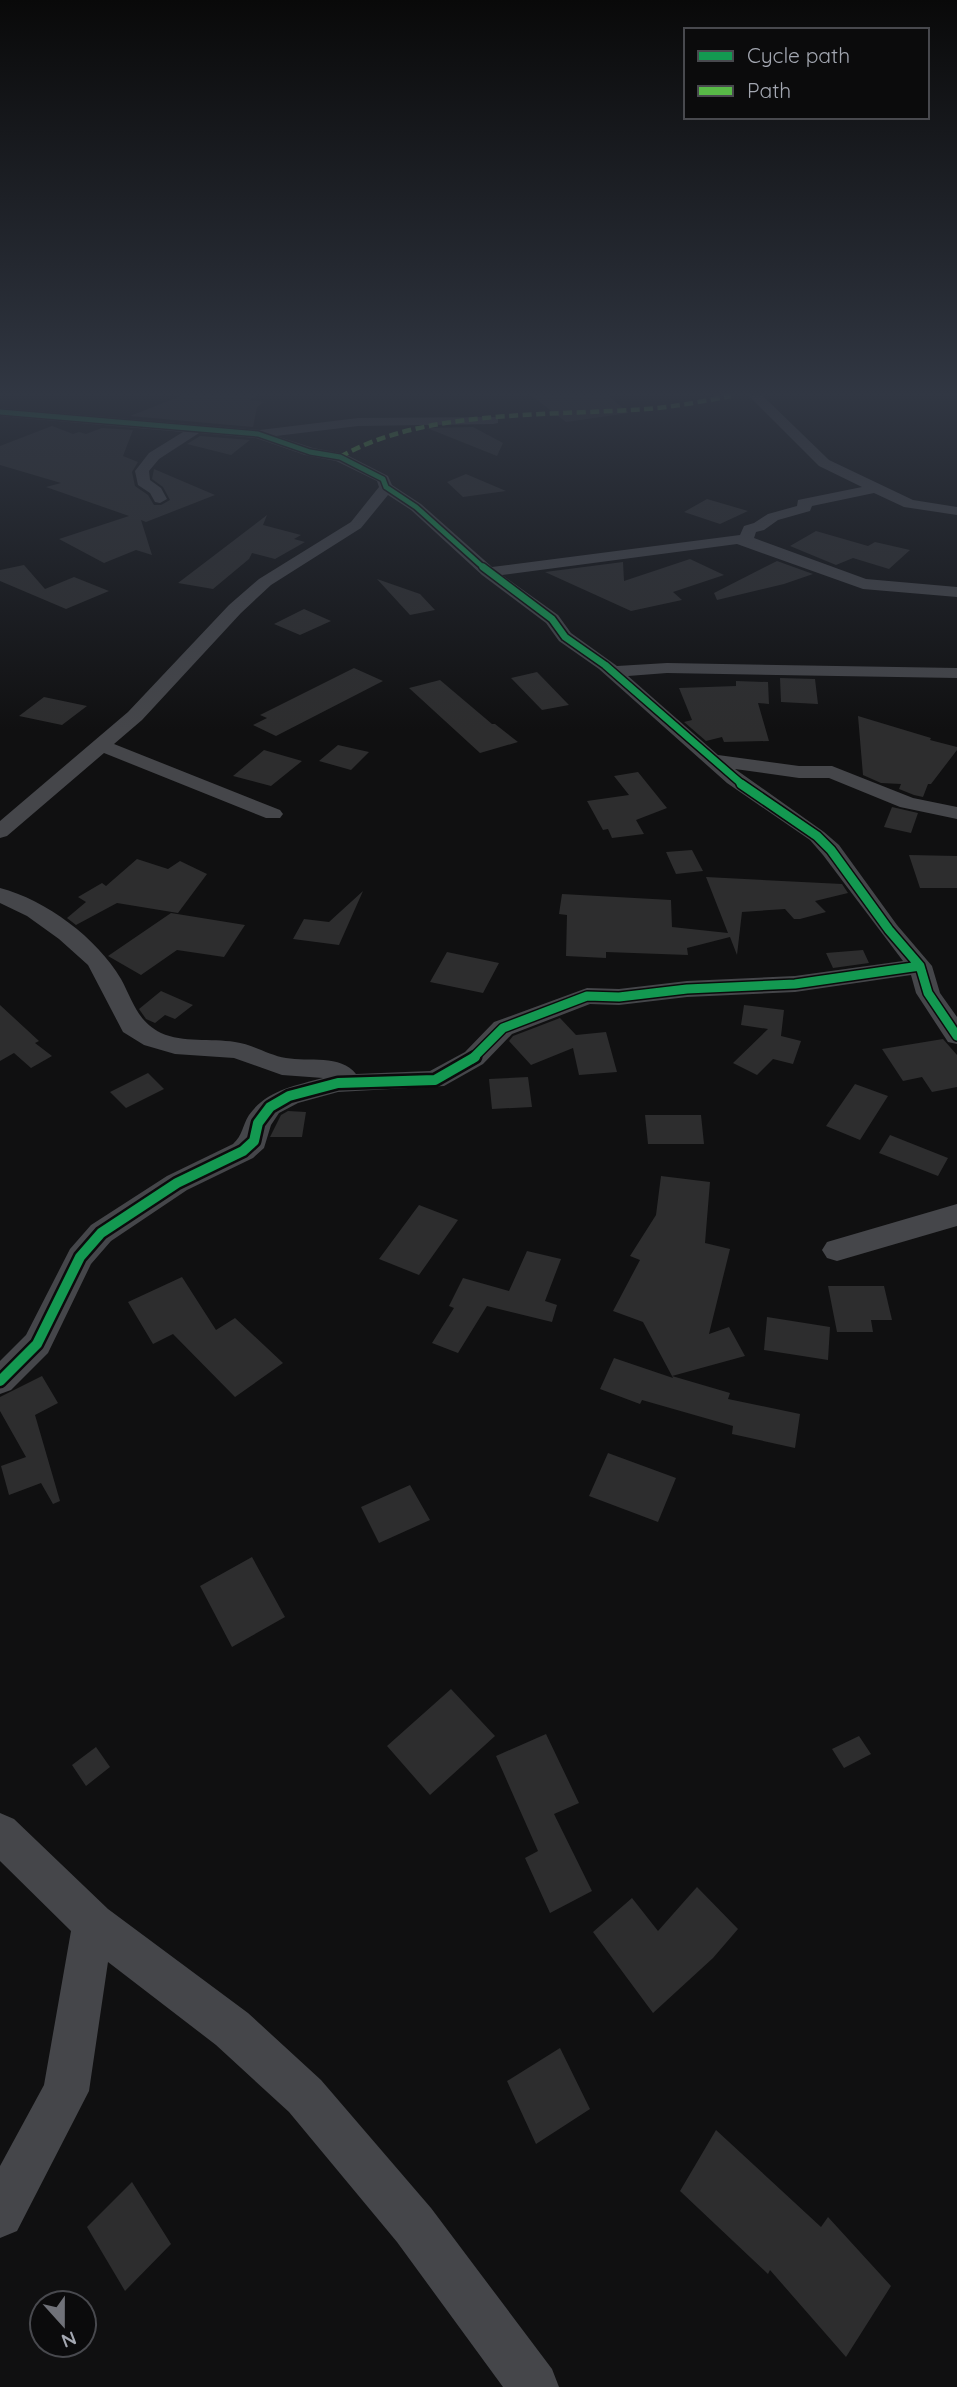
<svg xmlns="http://www.w3.org/2000/svg" width="957" height="2387" font-family="Quicksand,sans-serif">
	<rect width="100%" height="100%" fill="#101011"/>
	<path fill="#2d2d2e" d="M181,396H257L250,400L264,402L257,407L253,427L130,416Z
		M532,396H609L629,413L566,422Z
		M52,426L73,434L79,432L86,434L102,428L133,430L123,456L138,462L132,472L135,486L148,495L154,505H161L170,500L163,487L152,479L154,469L215,495L146,522L141,520L152,555L136,550L104,563L59,539L129,516L46,487L61,483L0,465V446Z
		M473,427L503,443L497,456L427,428Z
		M200,436L250,440L231,455L187,444Z
		M466,474L506,491L463,497L447,482Z
		M707,499L748,511L720,524L684,512Z
		M267,515L263,525L301,535L294,539L305,542L275,559L252,553L249,559L213,589L178,583Z
		M816,531L868,546L875,542L910,550L889,569L853,558L836,565L790,546Z
		M690,559L724,575L673,592L682,600L631,611L545,572L623,562L624,581Z
		M777,561L813,574L784,584L717,600L714,593Z
		M24,565L45,589L74,577L109,591L66,609L0,581V570Z
		M377,579L420,594L435,610L410,615Z
		M304,609L331,621L300,635L274,624Z
		M354,668L383,681L276,736L253,725L267,718L260,715Z
		M537,672L569,705L542,710L511,678Z
		M780,678L815,679L818,704L781,702Z
		M440,680L492,724H495L518,742L480,753L409,688Z
		M736,681L768,682L769,704L758,703L769,741L724,742L722,737L706,741L684,722L692,720L679,688L736,686Z
		M44,697L87,706L62,725L19,716Z
		M858,716L931,738L930,740L957,747V750L931,784H928L923,797L914,795L899,789L901,784L881,783L863,775Z
		M338,745L369,752L351,770L319,761Z
		M264,750L302,761L271,786L233,776Z
		M638,772L667,808L636,820L644,834L612,838L608,829L603,830L587,801L629,795L614,776Z
		M892,807L918,813L911,833L884,827Z
		M692,850L703,871L676,874L666,852Z
		M909,855L957,856V888H920Z
		M137,859L168,869L180,861L207,874L178,913L117,903L76,925L67,918L86,902L78,897L102,883L106,886Z
		M706,877L842,884L848,893L815,901L826,912L800,919H794L785,909L742,912L737,955L730,937L687,948L688,955L606,952V958L566,956L567,915L559,914L562,894L671,900L672,927L728,933Z
		M363,891L339,945L293,939L304,919L329,922Z
		M171,913L245,925L224,957L177,950L141,975L108,956Z
		M863,950L869,963L833,968L826,953Z
		M447,952L499,963L483,993L430,982Z
		M161,991L193,1005L175,1019L165,1015L155,1023L146,1019L139,1009Z
		M0,1005L39,1041L35,1043L52,1056L31,1068L14,1053L0,1061Z
		M744,1005L784,1010L781,1036L801,1041L793,1064L773,1059L757,1075L733,1063L768,1029L741,1025Z
		M560,1018L576,1035L606,1032L617,1072L579,1075L573,1048L531,1065L509,1041L513,1036Z
		M943,1039L957,1055V1087L932,1092L922,1077L903,1081L882,1049Z
		M148,1073L164,1089L126,1108L110,1092Z
		M528,1077L532,1107L492,1109L489,1079Z
		M855,1084L888,1096L860,1140L826,1126Z
		M288,1111L306,1112L302,1137H270L281,1115Z
		M645,1115H701L704,1144H648Z
		M890,1135L948,1158L938,1176L879,1153Z
		M661,1176L710,1182L705,1243L730,1249L709,1334L729,1327L745,1356L672,1376L643,1322L613,1311L640,1260L630,1256L656,1215Z
		M419,1205L458,1220L419,1275L379,1259Z
		M527,1251L561,1259L545,1301L557,1305L552,1322L487,1306L458,1353L432,1343L454,1308L449,1306L463,1278L509,1291Z
		M182,1277L216,1330L235,1318L283,1363L235,1397L173,1334L153,1344L128,1302Z
		M828,1286H884L892,1320H871L873,1332H837Z
		M767,1317L830,1327L828,1360L764,1350Z
		M614,1358L673,1378L672,1376L730,1393L728,1399L800,1414L795,1448L732,1434L733,1426L642,1400L640,1404L600,1389Z
		M42,1376L58,1403L35,1415L60,1501L53,1504L41,1483L9,1495L1,1466L26,1457L0,1411V1397Z
		M608,1453L676,1478L658,1522L589,1496Z
		M410,1485L430,1520L379,1543L361,1507Z
		M252,1557L285,1617L232,1647L200,1586Z
		M451,1689L495,1736L430,1795L387,1746Z
		M546,1734L579,1803L554,1814L592,1891L550,1913L525,1858L538,1851L496,1756Z
		M859,1736L871,1754L844,1768L832,1749Z
		M96,1747L110,1767L86,1786L72,1765Z
		M697,1887L738,1929L713,1958L653,2013L593,1932L632,1898L658,1931Z
		M560,2048L590,2109L536,2144L507,2081Z
		M716,2130L821,2227L828,2217L891,2286L846,2357L770,2270L768,2274L680,2191Z
		M132,2182L171,2244L125,2291L87,2227Z"/>
	<g fill="none" stroke-linecap="round" stroke-linejoin="round">
		<path fill="#45464a" fill-rule="evenodd" d="M749,396H763L829,460L913,500L957,507V515L904,507L874,493L812,506L810,511L778,520L764,530L756,532L754,538L866,579L957,587V597L863,589L737,544L502,575L558,615L571,633L617,666L667,663L957,668V678L667,673L628,676L718,755L799,766H832L913,798L957,807V819L900,807L829,778H799L735,769L824,832L839,845L897,925L932,966L940,993L957,1017V1044L948,1042L916,993L911,975L795,992L687,997L619,1005L590,1004L512,1034L483,1064L444,1086L338,1092L298,1103L279,1113L271,1125L264,1148L253,1158L187,1190L111,1241L91,1264L48,1353L11,1390L0,1394V1361L26,1335L70,1249L91,1225L167,1176L233,1144C243,1135 242,1126 249,1115C267,1090 294,1086 323,1078L282,1075L234,1058L175,1054L144,1045L123,1032L88,965L59,939L27,916L0,903V888C46,900 97,938 121,979C133,1001 137,1021 161,1033C183,1043 211,1038 235,1042C252,1044 268,1055 286,1058C308,1062 341,1054 356,1074L430,1071L465,1052L494,1022L587,988L619,989L687,981L795,976L903,961L823,855L810,840L727,783L599,669L559,641L546,623L482,575L411,510L388,495L361,528L271,585L241,613L142,720L114,744L280,810L283,814L280,818H266L104,753L7,836L0,838V821L128,712L229,605L259,579L351,522L379,487L377,481L336,461L305,455L256,438L199,433L159,459L149,471L150,480L161,488L167,499L160,503L155,502L150,493L138,485L135,471L149,453L183,432L0,416V408L260,430L358,418L498,417V423L493,424L358,426L276,436L313,448L345,454L388,476L392,485L421,504L492,567L740,535L744,526L754,523L768,514L797,506L798,500L862,487L819,466Z
			M957,1204V1226L837,1261L827,1258L822,1250L827,1242Z
			M0,1813L14,1819L108,1909L248,2013L321,2080L431,2208L552,2369L559,2387H503L397,2242L289,2112L216,2045L108,1962L89,2091L17,2231L0,2238V2166L44,2085L71,1931L0,1861Z"/>
		<path stroke="#58b947" stroke-width="4.5" stroke-dasharray="9 4.5" stroke-linecap="butt" d="M340,457C423,409 551,416 646,409C675,407 703,401 731,396"/>
		<g stroke="#0b0b0c" stroke-width="8">
			<path id="cycleway-far3" d="M0,412L258,434L310,452L340,457L383,479L386,487L416,507L485,569"/>
		</g>
		<g stroke="#0b0b0c" stroke-width="10">
			<path id="cycleway-far2" d="M483,567L552,619L565,637L605,665L744,786"/>
		</g>
		<g stroke="#0b0b0c" stroke-width="12">
			<path id="cycleway-far1" d="M741,784L817,836L831,850L889,930L920,966L928,993L957,1036
				M472,1059L503,1028L587,996L619,997L687,989L795,984L920,966"/>
		</g>
		<g stroke="#0b0b0c" stroke-width="15">
			<path id="cycleway" d="M0,1381L37,1344L80,1257L101,1233L177,1183L243,1151L254,1141L258,1123L270,1107L289,1096L338,1083L435,1080L475,1057"/>
		</g>
		<use href="#cycleway-far3" stroke="#139951" stroke-width="5"/>
		<use href="#cycleway-far2" stroke="#139951" stroke-width="7"/>
		<use href="#cycleway-far1" stroke="#139951" stroke-width="9"/>
		<use href="#cycleway" stroke="#139951" stroke-width="10"/>
	</g>
	<linearGradient id="sky" x2="0" y2="1"><stop stop-color="#090909"/><stop offset="0.54" stop-color="#313743"/><stop offset="1" stop-color="#313743" stop-opacity="0"/></linearGradient>
	<rect width="957" height="730" fill="url(#sky)"/>
	<rect x="684" y="28" width="245" height="91" fill="#0b0b0c" stroke="#48494e" stroke-width="2"/>
	<rect x="698" y="51" width="35" height="10" fill="#139951" stroke="#48494e" stroke-width="2"/>
	<text x="747" y="63" font-size="21" fill="#a3a7b1">Cycle path</text>
	<rect x="698" y="86" width="35" height="10" fill="#58b947" stroke="#48494e" stroke-width="2"/>
	<text x="747" y="98" font-size="21" fill="#a3a7b1">Path</text>
	<g transform="translate(63 2324) rotate(159)"><circle r="33" fill="#0b0b0c" stroke="#48494e" stroke-width="2"/>
	<path d="M0-5L12 26L0 18L-12 26Z" fill="#707279"/>
	<text y="-10" font-size="19" font-weight="bold" text-anchor="middle" fill="#a3a7b1">N</text>
	</g>
</svg>
